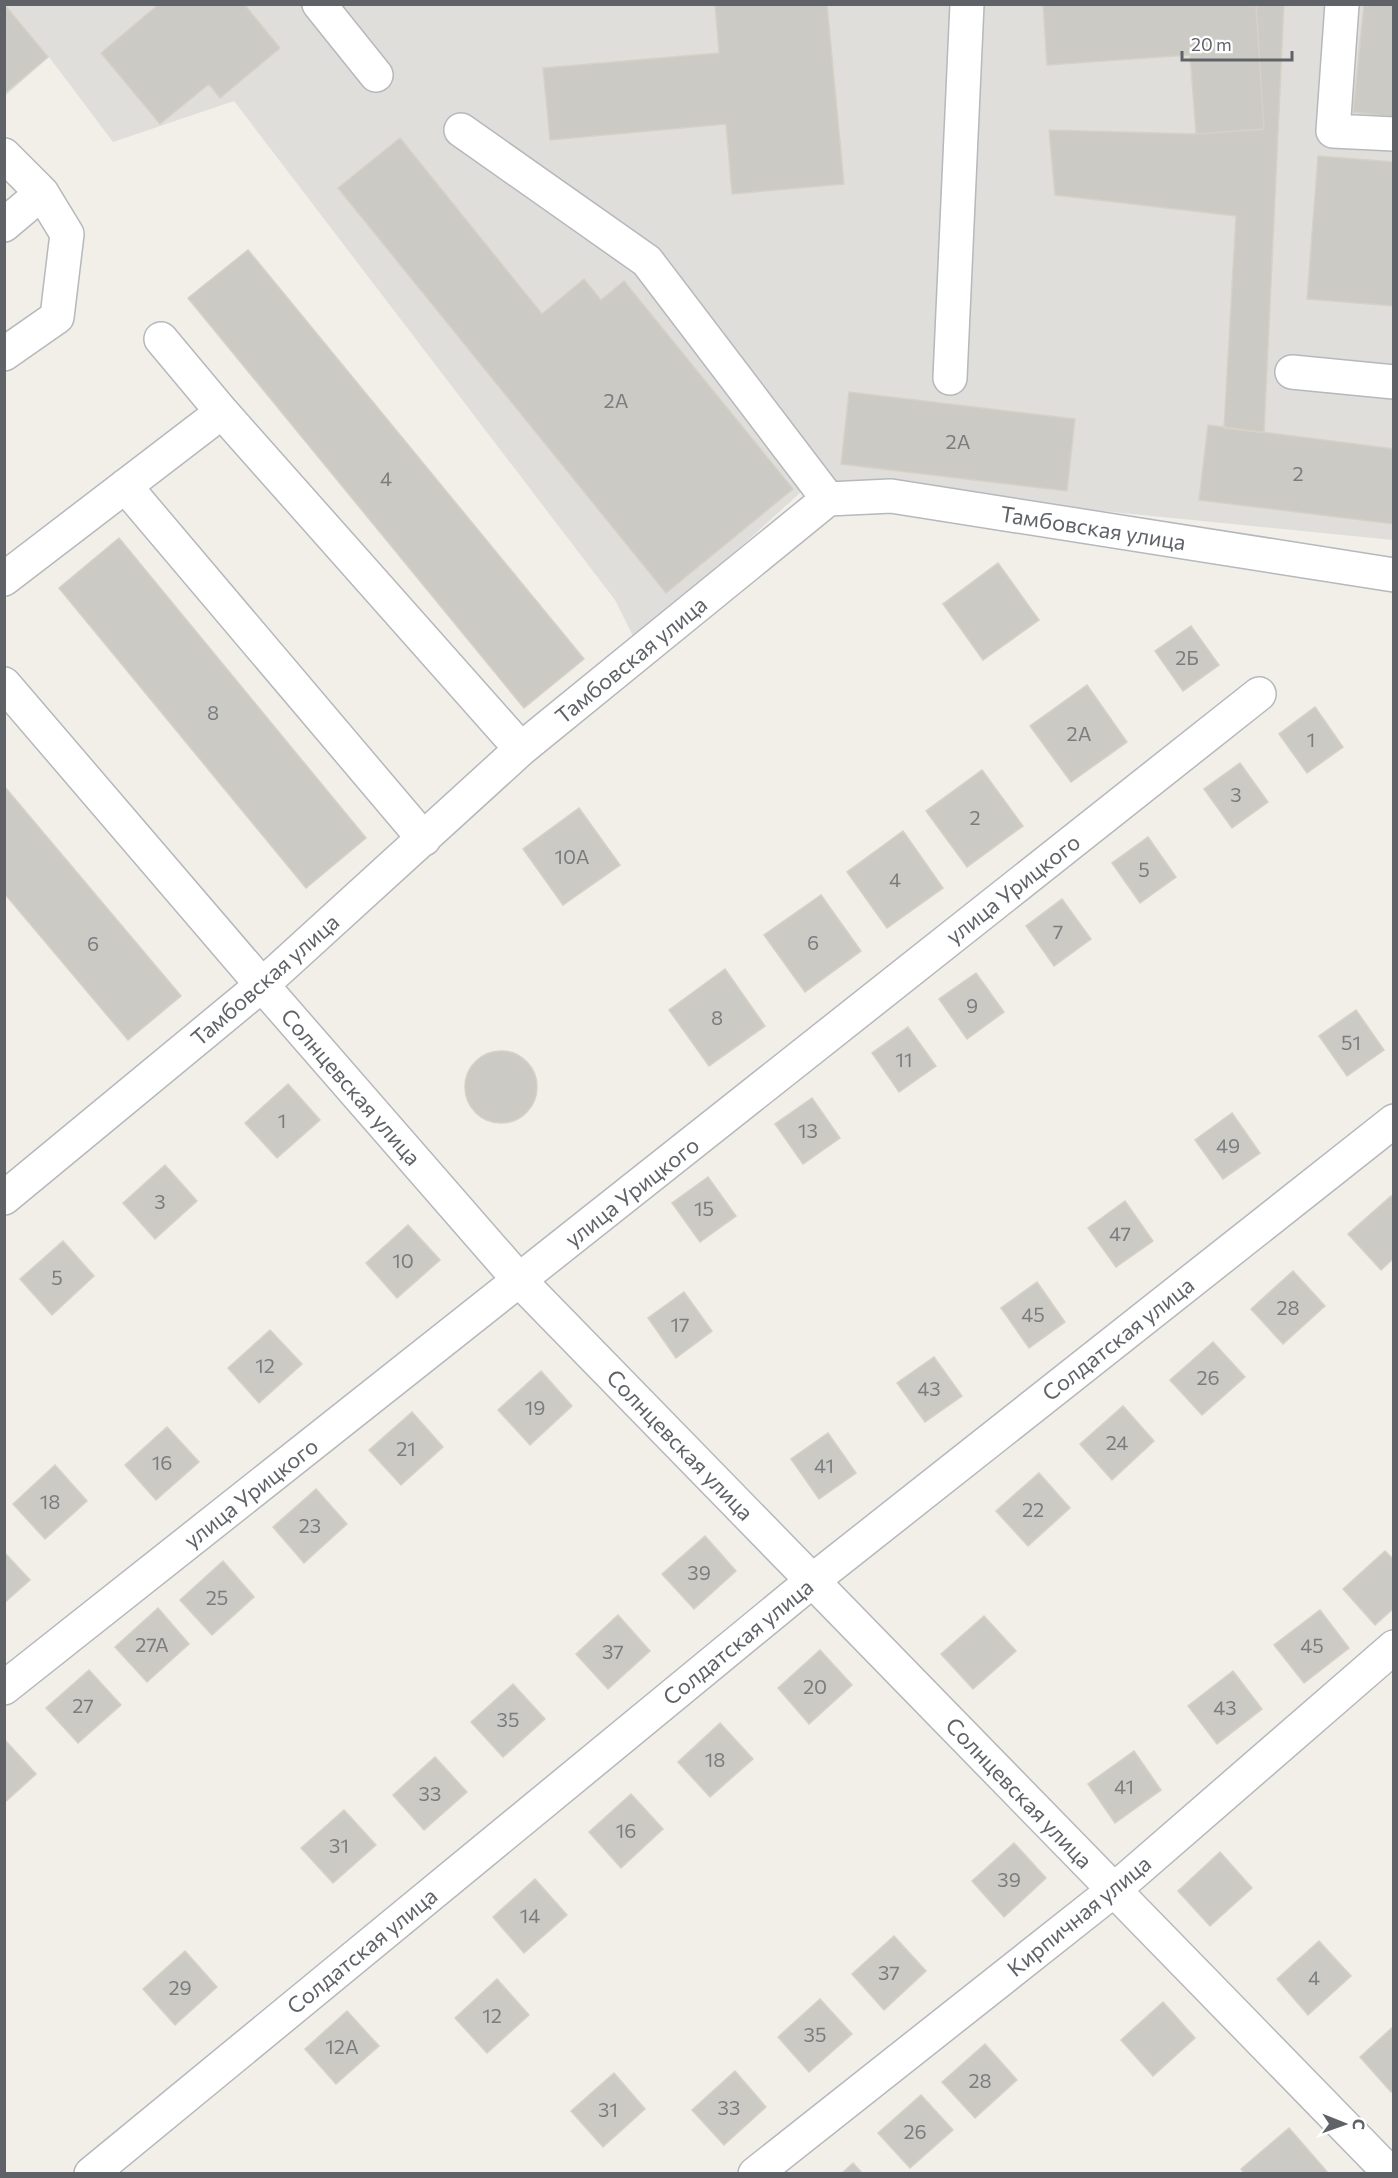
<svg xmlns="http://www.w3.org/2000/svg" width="1398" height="2178" font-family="Commissioner,sans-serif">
	<rect width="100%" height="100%" fill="#f1efe8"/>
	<path fill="#e0deda" d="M5,5H1393V540L812,482L636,642L615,600L234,101L113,142L49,57L5,96Z"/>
	<path fill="#cccac5" stroke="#d6d1c6" stroke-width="1.5" d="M4,4L48,57L4,94Z
		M159,4H244L280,48L220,98L209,84L160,124L101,53Z
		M715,4H827L844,184L732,194L726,124L550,140L543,68L719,53Z
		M1043,4H1256L1264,129L1196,134L1190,55L1047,65Z
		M1256,4H1284L1264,433L1224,428L1236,216L1055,195L1049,130L1196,134L1264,129Z
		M1364,4H1394V117L1353,112Z
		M400,138L542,314L584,279L601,300L624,281L793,489L666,593L338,188Z
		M1318,156L1394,162V306L1307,299Z
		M248,250L584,659L524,708L188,298Z
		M849,392L1075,419L1067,491L841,464Z
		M1208,425L1394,449V524L1199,500Z
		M119,538L366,838L306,888L59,588Z
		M998,563L1039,620L983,660L943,604Z
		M1191,626L1219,665L1183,691L1155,651Z
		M1087,685L1127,742L1071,782L1030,726Z
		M1315,707L1343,747L1307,773L1279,734Z
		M1240,763L1268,802L1232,828L1204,789Z
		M982,770L1023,826L967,867L926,811Z
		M4,786L181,996L128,1040L4,893Z
		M579,808L620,865L563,905L523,849Z
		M903,831L943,888L887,928L847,872Z
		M1148,837L1176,877L1140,903L1112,863Z
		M821,895L861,951L805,992L764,935Z
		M1062,899L1091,939L1054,966L1026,926Z
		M725,969L765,1026L709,1066L669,1010Z
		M976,973L1004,1012L967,1039L939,999Z
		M1356,1010L1384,1050L1347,1076L1319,1036Z
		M908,1027L936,1066L899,1092L872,1053Z
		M465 1087a36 36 0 1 1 72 0a36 36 0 1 1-72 0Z
		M288,1084L320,1120L277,1158L245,1123Z
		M812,1098L840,1138L803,1164L775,1124Z
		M1232,1113L1260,1153L1223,1179L1195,1140Z
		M165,1165L197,1201L155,1239L123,1203Z
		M708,1177L736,1216L700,1242L672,1203Z
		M1391,1196L1394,1199V1258L1381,1270L1348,1234Z
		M1125,1201L1153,1241L1116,1267L1088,1228Z
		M408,1225L440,1260L397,1298L366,1263Z
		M63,1241L94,1276L52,1315L20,1279Z
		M1293,1271L1325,1306L1283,1344L1251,1309Z
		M1037,1282L1065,1322L1029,1348L1001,1308Z
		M684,1292L712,1331L676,1358L648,1318Z
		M270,1330L302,1364L259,1403L228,1368Z
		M1213,1342L1245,1377L1202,1415L1170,1380Z
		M934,1357L962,1396L925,1422L897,1383Z
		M541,1371L572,1406L530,1445L498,1410Z
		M1123,1406L1154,1441L1112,1480L1080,1444Z
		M412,1412L443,1447L401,1485L369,1450Z
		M167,1427L199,1462L156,1500L125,1465Z
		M828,1433L856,1473L819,1499L791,1459Z
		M55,1465L87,1501L45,1539L13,1504Z
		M1039,1473L1070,1508L1028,1546L996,1511Z
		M316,1489L347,1524L304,1563L273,1527Z
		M705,1536L736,1571L694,1609L662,1574Z
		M1385,1551L1394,1560V1608L1375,1625L1343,1589Z
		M4,1552L30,1580L4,1603Z
		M223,1561L254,1597L212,1635L180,1600Z
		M158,1608L189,1644L147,1682L115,1647Z
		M1320,1610L1349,1648L1304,1683L1274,1645Z
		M618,1615L650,1651L608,1689L576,1654Z
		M984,1616L1016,1651L973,1689L941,1654Z
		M820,1650L852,1685L809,1724L778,1688Z
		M89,1670L121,1705L78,1743L46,1708Z
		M1233,1671L1262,1709L1217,1744L1188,1706Z
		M513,1684L545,1719L503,1757L471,1722Z
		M720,1723L753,1759L710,1797L678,1762Z
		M4,1739L36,1774L4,1803Z
		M1134,1751L1161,1790L1115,1823L1088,1784Z
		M435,1757L467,1792L424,1830L393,1795Z
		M631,1794L663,1829L621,1868L589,1832Z
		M344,1810L376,1845L333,1883L301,1848Z
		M1014,1843L1046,1878L1004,1917L972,1881Z
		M1220,1852L1252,1888L1210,1926L1178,1891Z
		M535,1879L567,1915L524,1953L493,1917Z
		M894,1936L926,1971L884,2010L852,1974Z
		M1319,1941L1351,1976L1308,2015L1277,1979Z
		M185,1951L217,1987L175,2025L143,1989Z
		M497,1979L529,2015L487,2053L455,2018Z
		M820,1999L852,2034L809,2072L778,2037Z
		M1163,2002L1195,2038L1153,2076L1121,2040Z
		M347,2011L379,2046L336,2084L305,2049Z
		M1394,2026V2089L1391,2092L1360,2057Z
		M985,2044L1017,2080L975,2118L942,2082Z
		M735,2071L766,2107L724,2145L692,2110Z
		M614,2073L645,2109L603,2147L571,2111Z
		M921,2095L953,2130L910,2168L878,2133Z
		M1289,2128L1329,2174H1245L1241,2169Z
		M853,2163L863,2174H841Z"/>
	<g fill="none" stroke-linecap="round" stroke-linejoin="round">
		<g stroke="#b5b8bc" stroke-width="36">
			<path id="minor" d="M319,4L376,75
				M1342,4L1333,131L1394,134
				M461,130L647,261L828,499
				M4,155L42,193L4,225
				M161,339L222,412
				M4,354L57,317L67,234L42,193
				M1292,372L1394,382
				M950,378L967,4
				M125,486L424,839
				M4,579L222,412L521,749
				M4,684L262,985L520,1281L1391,2174
				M4,1198L262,985L521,749L828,499L891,496L1394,575
				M4,1688L1259,694
				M91,2174L812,1581L1394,1121
				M755,2174L1114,1890L1394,1647"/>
		</g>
		<use href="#minor" stroke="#fff" stroke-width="33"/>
	</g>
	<g text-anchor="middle" stroke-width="4.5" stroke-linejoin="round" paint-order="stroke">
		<g font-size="20" fill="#7a7d7f">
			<text x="616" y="408">2А</text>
			<text x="958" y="449">2А</text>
			<text x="1298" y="481">2</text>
			<text x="386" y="486">4</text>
			<text x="1187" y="665">2Б</text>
			<text x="213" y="720">8</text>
			<text x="1079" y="741">2А</text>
			<text x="1311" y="747">1</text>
			<text x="1236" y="802">3</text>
			<text x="975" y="825">2</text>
			<text x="572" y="864">10А</text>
			<text x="1144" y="877">5</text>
			<text x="895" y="887">4</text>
			<text x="1058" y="939">7</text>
			<text x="813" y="950">6</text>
			<text x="93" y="951">6</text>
			<text x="972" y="1013">9</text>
			<text x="717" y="1025">8</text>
			<text x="1351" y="1050">51</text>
			<text x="904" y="1067">11</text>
			<text x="282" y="1128">1</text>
			<text x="808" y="1138">13</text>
			<text x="1228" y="1153">49</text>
			<text x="160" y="1209">3</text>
			<text x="704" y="1216">15</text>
			<text x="1120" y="1241">47</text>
			<text x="403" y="1268">10</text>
			<text x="57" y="1285">5</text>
			<text x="1288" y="1315">28</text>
			<text x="1033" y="1322">45</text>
			<text x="680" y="1332">17</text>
			<text x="265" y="1373">12</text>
			<text x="1208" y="1385">26</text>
			<text x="929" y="1396">43</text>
			<text x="535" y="1415">19</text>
			<text x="1117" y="1450">24</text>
			<text x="406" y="1456">21</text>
			<text x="162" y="1470">16</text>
			<text x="824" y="1473">41</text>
			<text x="50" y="1509">18</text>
			<text x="1033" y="1517">22</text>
			<text x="310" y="1533">23</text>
			<text x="699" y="1580">39</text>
			<text x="217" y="1605">25</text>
			<text x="152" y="1652">27А</text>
			<text x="1312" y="1653">45</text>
			<text x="613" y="1659">37</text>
			<text x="815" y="1694">20</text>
			<text x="83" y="1713">27</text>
			<text x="1225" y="1715">43</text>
			<text x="508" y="1727">35</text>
			<text x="715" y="1767">18</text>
			<text x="1124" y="1794">41</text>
			<text x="430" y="1801">33</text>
			<text x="626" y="1838">16</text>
			<text x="339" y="1853">31</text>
			<text x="1009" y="1887">39</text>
			<text x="530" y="1923">14</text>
			<text x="889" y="1980">37</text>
			<text x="1314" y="1985">4</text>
			<text x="180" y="1995">29</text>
			<text x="492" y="2023">12</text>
			<text x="815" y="2042">35</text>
			<text x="342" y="2054">12А</text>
			<text x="980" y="2088">28</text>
			<text x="729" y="2115">33</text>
			<text x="608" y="2117">31</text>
			<text x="915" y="2139">26</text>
		</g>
		<g font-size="22" fill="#5f6368" stroke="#fff">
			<text transform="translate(1093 528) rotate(9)" y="8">Тамбовская улица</text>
			<text transform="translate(631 660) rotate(-39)" y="8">Тамбовская улица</text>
			<text transform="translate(1013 889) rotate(-38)" y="8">улица Урицкого</text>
			<text transform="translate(265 980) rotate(-41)" y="8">Тамбовская улица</text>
			<text transform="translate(351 1087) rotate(49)" y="8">Солнцевская улица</text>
			<text transform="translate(632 1192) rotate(-38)" y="8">улица Урицкого</text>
			<text transform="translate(1118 1339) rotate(-38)" y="8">Солдатская улица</text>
			<text transform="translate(680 1445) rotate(46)" y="8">Солнцевская улица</text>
			<text transform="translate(251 1493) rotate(-38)" y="8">улица Урицкого</text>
			<text transform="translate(738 1642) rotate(-39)" y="8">Солдатская улица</text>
			<text transform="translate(1019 1793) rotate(46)" y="8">Солнцевская улица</text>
			<text transform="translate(1079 1916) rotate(-39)" y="8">Кирпичная улица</text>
			<text transform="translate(362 1951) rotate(-39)" y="8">Солдатская улица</text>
		</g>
	</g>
	<rect width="1398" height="2178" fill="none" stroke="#5f6368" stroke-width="12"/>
	<g transform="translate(1344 2124) rotate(91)" stroke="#ffffff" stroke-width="4.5" paint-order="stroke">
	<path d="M0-4.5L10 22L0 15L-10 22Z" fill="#5f6368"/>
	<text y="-9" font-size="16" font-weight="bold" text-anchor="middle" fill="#5f6368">С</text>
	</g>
	<path d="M1182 51v9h110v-9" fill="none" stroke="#5f6368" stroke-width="3"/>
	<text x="1191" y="51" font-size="18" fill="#5f6368" stroke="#ffffff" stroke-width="4.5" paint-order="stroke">20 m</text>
</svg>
